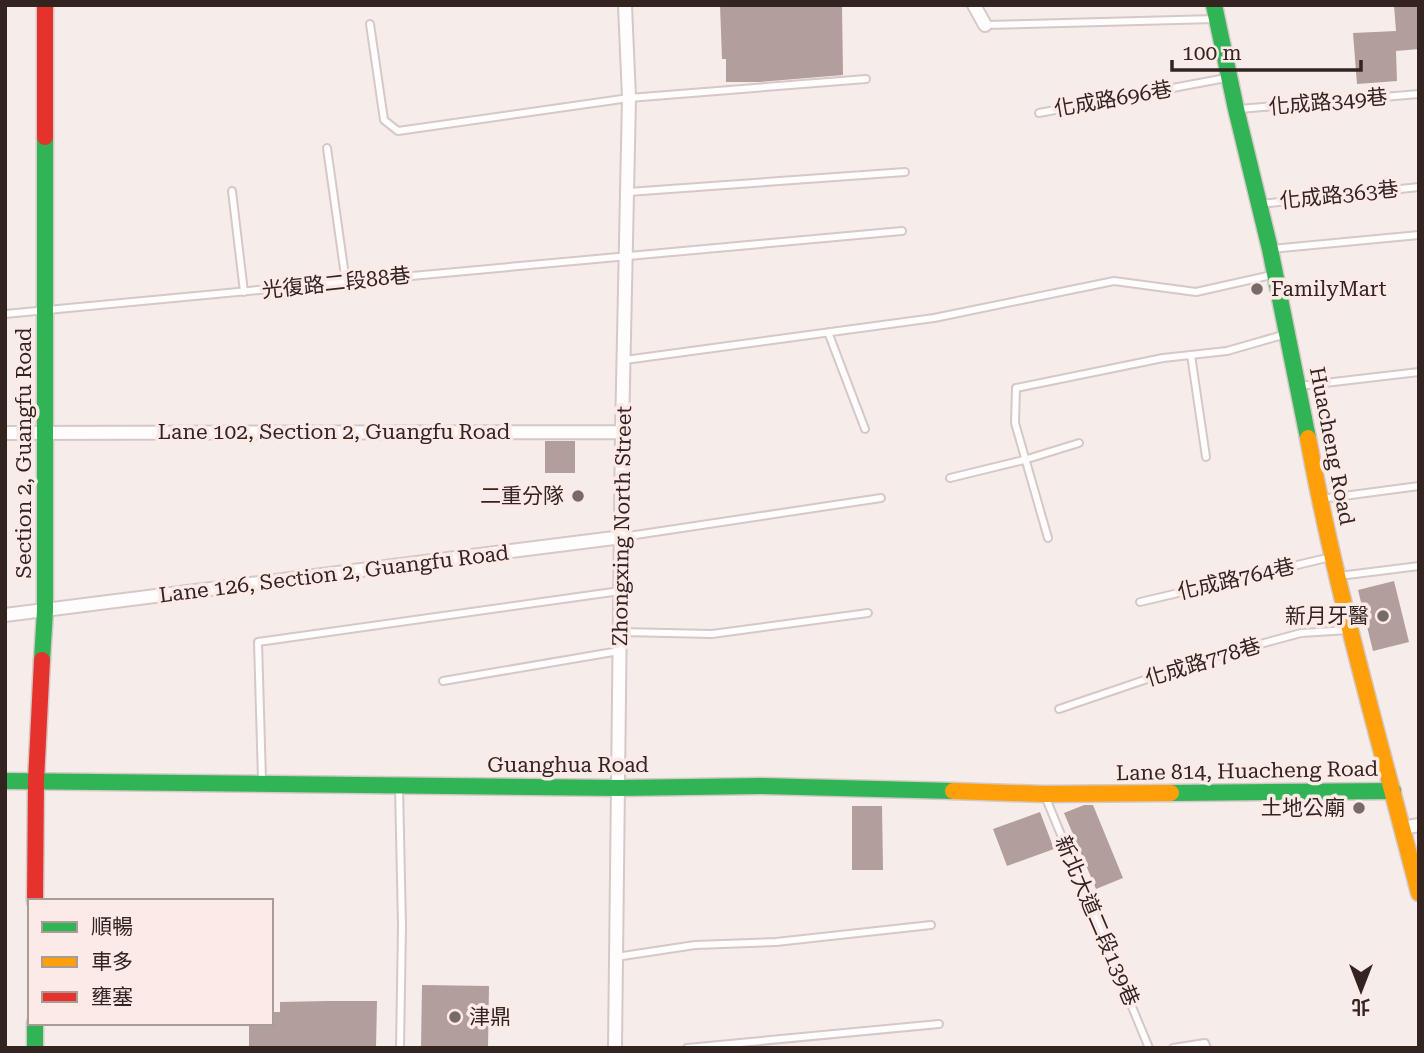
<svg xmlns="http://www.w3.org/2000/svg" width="1424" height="1053" font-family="'Roboto Serif','Noto Sans TC',serif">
	<rect width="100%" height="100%" fill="#f6edeb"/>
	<path fill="#b29e9a" d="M720,5H842L843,75L760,82H726V59H722Z
		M1394,5H1419V49L1396,51L1397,81L1357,84L1353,33L1396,31Z
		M545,441H575V473H545Z
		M1394,581L1409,642L1373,651L1358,590Z
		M1084,805H1093L1123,878L1096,889L1064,813Z
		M852,806H882L883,870H852Z
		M1040,812L1054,849L1007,866L993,829Z
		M422,985L489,986L488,1048H421Z
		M327,1001H377L376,1048H249V1023H271V1012H280V1002Z"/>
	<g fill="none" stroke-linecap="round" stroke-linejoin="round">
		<g stroke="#d5c8c6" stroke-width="10">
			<path id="lane" d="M370,24L384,120L398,131L629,98L866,79
				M985,25L1215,19
				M1239,109L1419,94
				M1039,113L1226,78
				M327,148L346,283
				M232,191L244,292
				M628,192L905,172
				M1261,204L1419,187
				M1271,249L1419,235
				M5,314C304,286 603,256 902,231
				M828,332L865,429
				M1191,355L1206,457
				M625,360L934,318L1114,281L1196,292L1272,275
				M1299,386L1419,372
				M950,478L1024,460L1079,443
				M1321,499L1419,486
				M622,537L881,498
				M1048,538L1015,423L1016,388L1163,358L1227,351L1286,334
				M1339,576L1419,566
				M1140,602L1331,557
				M621,632L712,634L868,613
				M443,681L619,651
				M1059,709L1212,657L1301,633L1349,630
				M262,780L258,642L620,591
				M399,786L402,926L400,1048
				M1045,796L1149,1048
				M616,957L695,945L776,942L931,925
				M687,1048L939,1024
				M1173,1048L1205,1043L1207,1048"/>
		</g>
		<g stroke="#d5c8c6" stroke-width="16">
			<path id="street" d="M974,5L985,25
				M5,433L622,432
				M5,615L622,537
				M1402,828L1419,825
				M615,1048L622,432L629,98L625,5"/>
		</g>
		<g stroke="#d5c8c6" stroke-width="19">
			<path id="fast" d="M1214,5L1236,109L1270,249L1308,438
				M42,660L45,611V137
				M5,781L619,788L760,786L953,791
				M1171,793L1393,791
				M35,1023V1048"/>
		</g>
		<g stroke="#d5c8c6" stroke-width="19">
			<path id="slow" d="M1308,438C1336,591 1380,742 1419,893
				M953,791L1044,794L1171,793"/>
		</g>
		<g stroke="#d5c8c6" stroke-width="19">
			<path id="jam" d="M45,5V137
				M35,901L36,781L42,660"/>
		</g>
		<use href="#lane" stroke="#fefcfc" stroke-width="6"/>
		<use href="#street" stroke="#fefcfc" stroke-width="12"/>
		<use href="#fast" stroke="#30b455" stroke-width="16"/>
		<use href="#slow" stroke="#ff9f0a" stroke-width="16"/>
		<use href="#jam" stroke="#e5322d" stroke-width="16"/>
	</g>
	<g fill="#776a67" stroke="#fbeae6" stroke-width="2.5">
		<circle cx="1257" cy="289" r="7"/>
		<circle cx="578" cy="496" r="7"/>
		<circle cx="1383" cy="616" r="7"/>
		<circle cx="1359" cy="808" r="7"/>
		<circle cx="455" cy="1017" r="7"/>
	</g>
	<g text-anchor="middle" stroke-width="7" stroke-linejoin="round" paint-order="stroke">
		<g font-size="21" fill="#332420" stroke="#fbeae6">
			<text transform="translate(1113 99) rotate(-10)" y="7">化成路696巷</text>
			<text transform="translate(1328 102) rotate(-5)" y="7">化成路349巷</text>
			<text transform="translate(1339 195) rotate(-6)" y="7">化成路363巷</text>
			<text transform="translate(336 283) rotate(-6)" y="7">光復路二段88巷</text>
			<text x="334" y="439">Lane 102, Section 2, Guangfu Road</text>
			<text transform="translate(1332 446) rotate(79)" y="7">Huacheng Road</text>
			<text transform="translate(24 453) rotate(-90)" y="7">Section 2, Guangfu Road</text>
			<text transform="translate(622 526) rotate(-89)" y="7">Zhongxing North Street</text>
			<text transform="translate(334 574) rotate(-7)" y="7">Lane 126, Section 2, Guangfu Road</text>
			<text transform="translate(1236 579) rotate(-13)" y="7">化成路764巷</text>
			<text transform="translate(1203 662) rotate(-17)" y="7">化成路778巷</text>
			<text x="568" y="772">Guanghua Road</text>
			<text transform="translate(1247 771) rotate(-1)" y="7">Lane 814, Huacheng Road</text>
			<text transform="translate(1097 921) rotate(67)" y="7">新北大道二段139巷</text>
		</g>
		<g font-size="21" fill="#332420" stroke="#fbeae6" text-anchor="end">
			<text x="1271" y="296" text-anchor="start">FamilyMart</text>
			<text x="564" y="503">二重分隊</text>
			<text x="1369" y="623">新月牙醫</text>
			<text x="1345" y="815">土地公廟</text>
			<text x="469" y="1024" text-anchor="start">津鼎</text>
		</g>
	</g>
	<rect width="1424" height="1053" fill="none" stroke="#332420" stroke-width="14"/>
	<rect x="28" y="899" width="245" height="126" fill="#fbeae6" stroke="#ab9b97" stroke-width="2"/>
	<rect x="42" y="922" width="35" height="10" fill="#30b455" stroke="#ab9b97" stroke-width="2"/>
	<text x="91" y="934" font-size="21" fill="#332420">順暢</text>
	<rect x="42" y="957" width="35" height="10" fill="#ff9f0a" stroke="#ab9b97" stroke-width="2"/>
	<text x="91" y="969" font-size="21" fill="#332420">車多</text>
	<rect x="42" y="992" width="35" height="10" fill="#e5322d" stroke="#ab9b97" stroke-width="2"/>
	<text x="91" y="1004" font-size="21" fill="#332420">壅塞</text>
	<g transform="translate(1361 990) rotate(180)" stroke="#fbeae6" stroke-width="5" paint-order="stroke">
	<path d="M0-5L12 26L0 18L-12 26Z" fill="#332420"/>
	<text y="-10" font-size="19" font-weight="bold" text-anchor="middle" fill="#332420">北</text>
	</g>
	<path d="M1172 60v10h189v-10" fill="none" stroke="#332420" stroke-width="3.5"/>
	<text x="1182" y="60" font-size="21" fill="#332420" stroke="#fbeae6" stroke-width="5" paint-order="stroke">100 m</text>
</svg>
